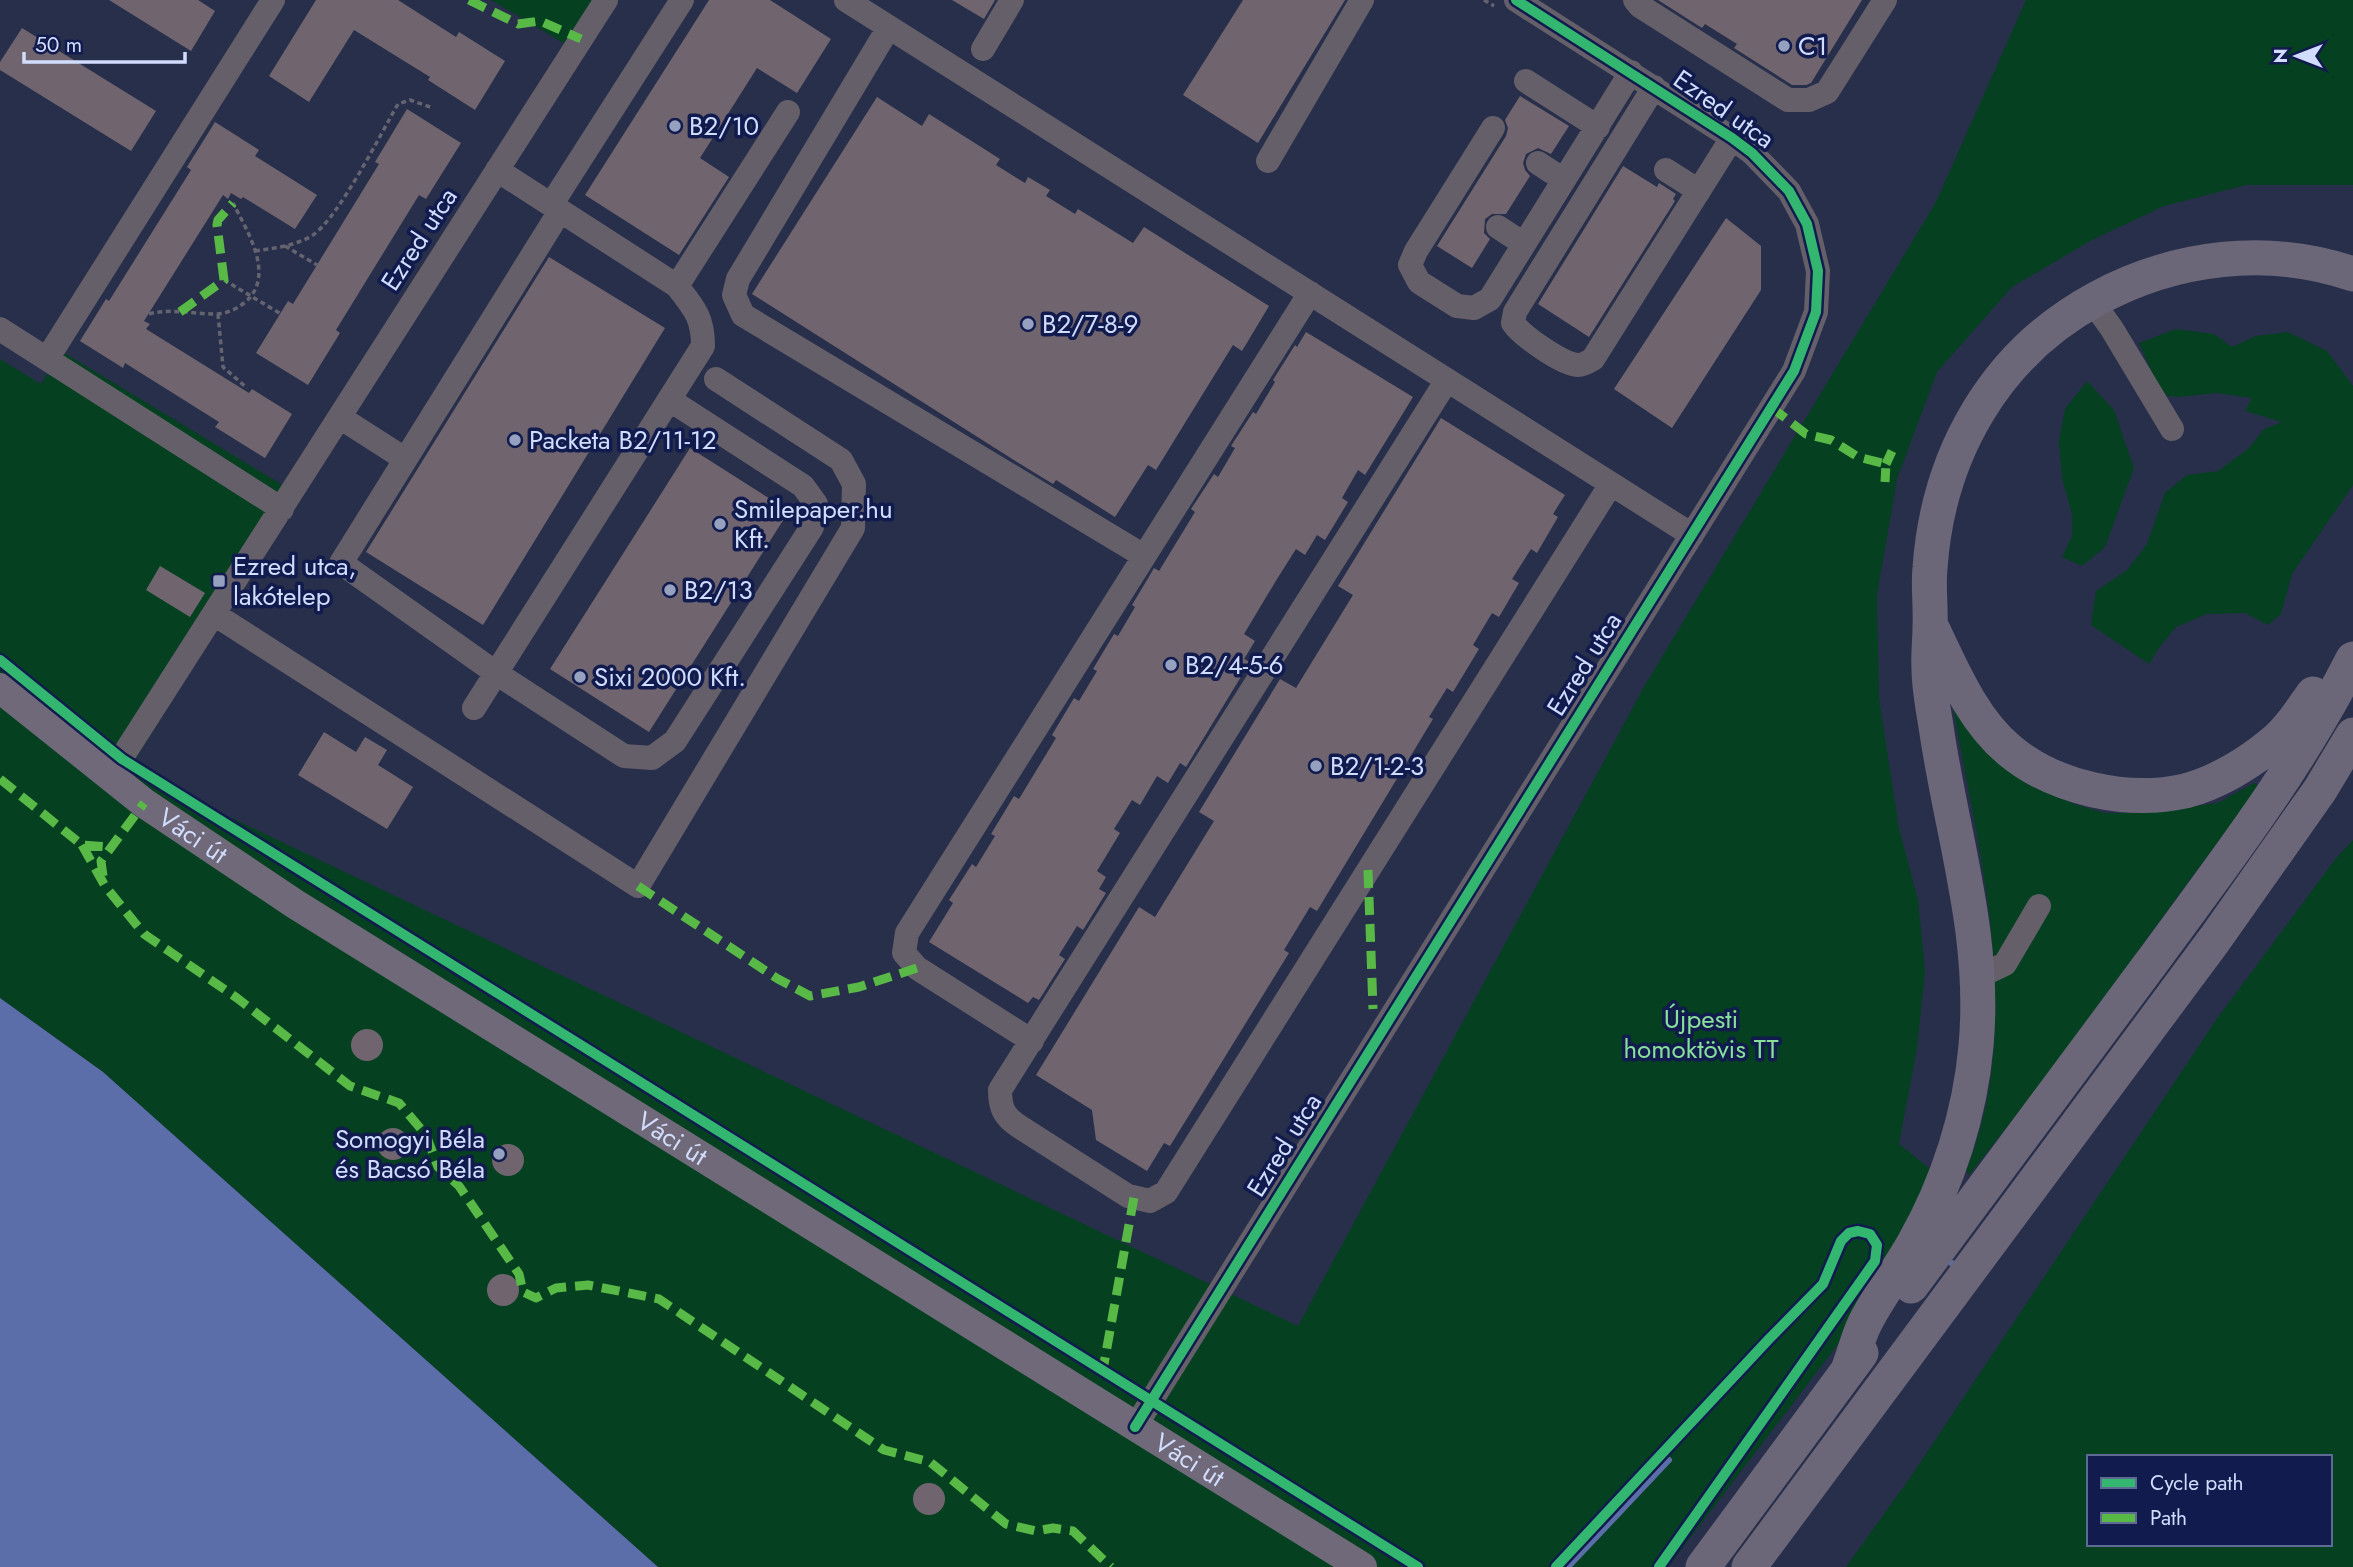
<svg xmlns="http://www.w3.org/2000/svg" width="2353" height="1567" font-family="Jost,sans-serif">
	<rect width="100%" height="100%" fill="#282f4b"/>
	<path fill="#054021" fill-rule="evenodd" d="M491,0H605L575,50Z
		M2026,0H2353V185H2246L2164,206L2090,241L2012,287L1937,372L1897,479L1877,595L1879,699L1899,828L1918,900L1925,971L1917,1048L1899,1144L1939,1176L1839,1343L1668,1567H658L103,1072L0,998V359L41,384L61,351L299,495L132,765L154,781L1298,1326L1645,685L1936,202Z
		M2176,329L2214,334L2232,347L2256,336L2288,332L2327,351L2353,386V485L2292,574L2281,614L2268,625L2245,613L2207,614L2176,627L2159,648L2149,664L2091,625L2096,591L2127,570L2147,544L2165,493L2187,475L2218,471L2249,448L2264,429L2282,422L2245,411L2252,398L2216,393L2177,397L2162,395L2139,343Z
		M2087,381L2114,410L2134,468L2105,547L2082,566L2062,557L2072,536V515L2062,478L2059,441L2065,409Z
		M1952,701L2043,790L2074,804L2105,813H2145L2218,803L2254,783L2260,786C2161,915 2071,1049 1969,1175L1966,1171C2027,1020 1978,853 1952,701Z
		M2353,840V1567H1846L1909,1479L2218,1017L2337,857ZM2089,1457H2330V1544H2089Z"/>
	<path fill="#5c6ea9" d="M0,998L103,1072L658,1567H0Z"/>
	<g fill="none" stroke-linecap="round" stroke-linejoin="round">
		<path stroke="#5c6ea9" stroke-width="6" d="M1951,1263H1952
			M1568,1567L1669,1460"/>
	</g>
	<path fill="#70656f" d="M109,0H198L215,11L191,51Z
		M316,0H398L456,37L459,32L505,61L475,110L428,80L430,77L354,30L309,102L269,76Z
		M709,0H770L831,39L797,93L757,68L700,158L729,177L679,255L585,195Z
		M952,0H995L984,19Z
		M1243,0H1345L1258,143L1183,95Z
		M1658,0H1862L1811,83L1806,85H1792L1734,48L1737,44L1705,24L1702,28Z
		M22,28L156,111L131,151L0,70V62Z
		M1520,96L1569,126L1551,154L1538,148L1526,154L1523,163L1525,170L1530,176L1506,214H1492L1485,219L1484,233L1490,239L1472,268L1437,246L1506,136L1508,128L1505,120Z
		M877,97L922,126L929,114L1000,159L996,165L1025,183L1028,177L1050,190L1046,196L1075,214L1078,209L1133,243L1144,227L1269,306L1242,351L1233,345L1156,470L1148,465L1115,517L1056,480L1053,484L1017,462L752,294Z
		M407,109L461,143L426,199L419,195L336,330L340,333L308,385L256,353L288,301L293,304L379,164L375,162Z
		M215,122L259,150L255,156L317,195L295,229L243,197L241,199L231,193L228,199L223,195L144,321L150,324L146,329L249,393L252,389L292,414L265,458L215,427L219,422L125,363L123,368L80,341L106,299L109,301L191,170L187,167Z
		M1623,166L1657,187L1659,183L1676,194L1673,199L1675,201L1589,337L1538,304Z
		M1726,218L1761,246V290L1672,428L1614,389Z
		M549,257L665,328L483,625L366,552Z
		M1306,332L1413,397L1365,475L1358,470L1342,498L1348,502L1325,540L1317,535L1305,555L1296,549L1277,579L1244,634L1255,641L1244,659L1250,662L1186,767L1180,763L1168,783L1157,776L1140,805L1132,800L1114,829L1120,833L1097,871L1106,877L1099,889L1106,893L1083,930L1077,926L1059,955L1065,959L1039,1000L1033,997L1028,1003L929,942L953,903L949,900L972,864L976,867L995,836L991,834L1014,796L1019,799L1056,738L1052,735L1074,698L1079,701L1097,671L1093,669L1114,634L1118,636L1135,607L1132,605L1147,580L1154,568L1159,571L1195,512L1191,509L1193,506L1214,474L1218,477L1235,448L1231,446L1253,412L1256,414L1275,382L1273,380L1295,345L1297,347Z
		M1441,418L1565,495L1553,514L1558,517L1537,553L1531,549L1512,579L1519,583L1499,617L1492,613L1473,645L1479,649L1453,692L1447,688L1429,717L1433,719L1317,911L1310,907L1284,950L1289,953L1170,1146L1164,1143L1147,1171L1096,1140L1092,1110L1036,1075L1139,907L1155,917L1214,821L1199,812L1280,679L1296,688L1353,595L1338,586Z
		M690,448L789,511L649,732L550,669Z
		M160,566L205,593L190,617L146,590Z
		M324,732L356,752L365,737L387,750L378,765L413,787L387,829L298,775Z
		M351 1045a16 16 0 1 1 32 0a16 16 0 1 1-32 0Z
		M377 1144a16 16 0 1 1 32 0a16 16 0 1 1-32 0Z
		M492 1160a16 16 0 1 1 32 0a16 16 0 1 1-32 0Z
		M487 1290a16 16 0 1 1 32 0a16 16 0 1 1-32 0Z
		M913 1499a16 16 0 1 1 32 0a16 16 0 1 1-32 0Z"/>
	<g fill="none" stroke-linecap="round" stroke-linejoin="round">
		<path stroke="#646370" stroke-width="3.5" stroke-dasharray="5 3.5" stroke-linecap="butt" d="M1484,0L1494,6
			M285,246L317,265
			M255,251C274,248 296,246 313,235C339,217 380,135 398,104L410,100L433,108
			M224,280L281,314
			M149,314C170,308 192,314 214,314C226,314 235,310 244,303C277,277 247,231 233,203
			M218,314L223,367L247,388"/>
		<path stroke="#655f6a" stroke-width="24" d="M846,0L1692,535
			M1635,0L1640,6L1788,100H1809L1827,92L1885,0
			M889,27L738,279L734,295L743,315L1144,556
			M983,49L1012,0
			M1526,81L1598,127
			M1654,87L1515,312L1513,323C1522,336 1562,364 1578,365C1584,365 1588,362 1593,359L1732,138
			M1493,128L1416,251L1410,265L1419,282L1457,306L1474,308L1490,299L1631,72
			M1268,161L1362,0
			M1538,163L1564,180
			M1666,170L1699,191
			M551,205L682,0
			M560,211L341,563L496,673L624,756L652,758L675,741L812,527L816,504L803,486L670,400
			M1498,227L1524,244
			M677,286L788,112
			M2092,301L2112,329L2172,429
			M0,329L282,509
			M47,359L273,0
			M1447,380L1000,1090C1000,1108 1004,1117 1020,1127L1128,1196L1150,1201L1166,1192L1611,484
			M341,418L405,459
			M214,614L638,886L853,528L854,484L841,460L716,379
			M474,708L703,346C703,317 694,308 677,286L497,170
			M110,776L606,0
			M1978,977L2005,964L2039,906
			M1032,1041L917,968L904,953L907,933L1310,293
			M1135,1427L1794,371L1816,312L1818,271L1807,224L1789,191L1752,153L1732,138L1516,0"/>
		<path stroke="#6f6979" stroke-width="30" id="s1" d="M0,688L144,803L295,904L1362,1567"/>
		<path stroke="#6b6678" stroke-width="35" d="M1933,630C1953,672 1973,720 2009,750C2054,788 2127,804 2185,791C2216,783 2248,764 2273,743C2289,730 2301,711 2313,694
			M1911,1286C1991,1178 2071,1070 2151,963C2223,865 2298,768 2353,659
			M1848,1370C1854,1355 1858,1337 1865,1323C1879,1295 1899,1270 1914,1243C1948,1183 1970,1114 1976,1046C1986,936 1953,839 1937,733C1934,712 1929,690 1929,669C1928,654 1930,640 1930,626C1931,606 1928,587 1930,568C1938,454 1995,354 2096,299C2175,256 2268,245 2353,274
			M1703,1567L1861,1353
			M1749,1567L2215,939L2320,790L2353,735"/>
		<path stroke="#58b947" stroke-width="9" stroke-dasharray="18 9" stroke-linecap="butt" d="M469,0L518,24L540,21L581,39
			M180,312L224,280L217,225L218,220L233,203
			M1771,407L1806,434L1831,440L1858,457L1886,464L1885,482
			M1886,464L1892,451
			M0,779L82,845L111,847
			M82,845L105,886L144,934L237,998L350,1086L399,1103L426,1135L438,1167L459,1186L519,1274L523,1292L536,1298L556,1288L588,1285L659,1299L884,1450L930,1462L1006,1524L1036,1531L1053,1528L1073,1531L1111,1567
			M1368,870L1373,1009
			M103,876L101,861L144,803
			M638,886L778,979L810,996L859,987L917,968
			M1102,1375L1134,1197"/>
		<g stroke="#111b4e" stroke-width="15">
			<path id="cycleway" d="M0,660L122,759L1418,1567
				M1135,1427L1794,371L1816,312L1818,271L1807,224L1789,191L1752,153L1732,138L1516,0
				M1556,1567L1769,1339L1823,1284L1841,1241L1849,1233L1858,1231L1870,1234L1877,1245L1875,1261L1659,1567"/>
		</g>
		<use href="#cycleway" stroke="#33b770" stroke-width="10"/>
	</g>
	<g fill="#96a0bf" stroke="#111b4e" stroke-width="2.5">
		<circle cx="1784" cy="46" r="7"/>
		<circle cx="675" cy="126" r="7"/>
		<circle cx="1028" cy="324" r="7"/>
		<circle cx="515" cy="440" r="7"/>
		<circle cx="720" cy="524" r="7"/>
		<rect x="212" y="574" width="14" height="14" rx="3.5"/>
		<circle cx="670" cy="590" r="7"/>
		<circle cx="1171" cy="665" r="7"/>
		<circle cx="580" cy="677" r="7"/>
		<circle cx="1316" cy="766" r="7"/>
		<circle cx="499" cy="1154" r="7"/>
	</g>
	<g text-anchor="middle" stroke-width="7" stroke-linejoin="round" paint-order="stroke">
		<g font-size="26" fill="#d2ddfe" stroke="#111b4e" text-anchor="start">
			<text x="1798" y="55">C1</text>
			<text x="689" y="135">B2/10</text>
			<text x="1042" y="333">B2/7-8-9</text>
			<text x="529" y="449">Packeta B2/11-12</text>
			<text x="734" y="518">Smilepaper.hu<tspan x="734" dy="30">Kft.</tspan></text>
			<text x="233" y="575">Ezred utca,<tspan x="233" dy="30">lakótelep</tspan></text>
			<text x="684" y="599">B2/13</text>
			<text x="1185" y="674">B2/4-5-6</text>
			<text x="594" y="686">Sixi 2000 Kft.</text>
			<text x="1330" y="775">B2/1-2-3</text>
			<text x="485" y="1148" text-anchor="end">Somogyi Béla<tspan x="485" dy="30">és Bacsó Béla</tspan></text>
		</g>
		<g font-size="26" fill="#d2ddfe" stroke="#111b4e">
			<text transform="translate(1724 109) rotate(35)" y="9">Ezred utca</text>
			<text transform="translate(419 239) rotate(-57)" y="9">Ezred utca</text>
			<text transform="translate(1584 664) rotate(-58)" y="9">Ezred utca</text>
			<text dy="9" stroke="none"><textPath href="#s1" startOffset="243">Váci út</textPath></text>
			<text dy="9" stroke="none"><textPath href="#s1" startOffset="810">Váci út</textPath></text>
			<text transform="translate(1284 1145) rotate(-58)" y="9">Ezred utca</text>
			<text dy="9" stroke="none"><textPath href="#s1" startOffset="1419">Váci út</textPath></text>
		</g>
		<g font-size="26" fill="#87df9a" stroke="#111b4e">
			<text x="1701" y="1028">Újpesti<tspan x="1701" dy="30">homoktövis TT</tspan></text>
		</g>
	</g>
	<rect x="2087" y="1455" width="245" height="91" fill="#111b4e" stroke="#5e6994" stroke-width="2"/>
	<rect x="2101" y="1478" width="35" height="10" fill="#33b770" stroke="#5e6994" stroke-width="2"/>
	<text x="2150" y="1490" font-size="21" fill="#d2ddfe">Cycle path</text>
	<rect x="2101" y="1513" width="35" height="10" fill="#58b947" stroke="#5e6994" stroke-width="2"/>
	<text x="2150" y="1525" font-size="21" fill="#d2ddfe">Path</text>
	<g transform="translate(2297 56) rotate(270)" stroke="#111b4e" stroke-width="5" paint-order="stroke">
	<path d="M0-5L12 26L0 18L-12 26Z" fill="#d2ddfe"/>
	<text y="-10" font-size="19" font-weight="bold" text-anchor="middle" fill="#d2ddfe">N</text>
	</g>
	<path d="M24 52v10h161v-10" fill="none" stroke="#d2ddfe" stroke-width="3.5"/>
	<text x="35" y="52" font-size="21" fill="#d2ddfe" stroke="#111b4e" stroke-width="5" paint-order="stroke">50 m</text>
</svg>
